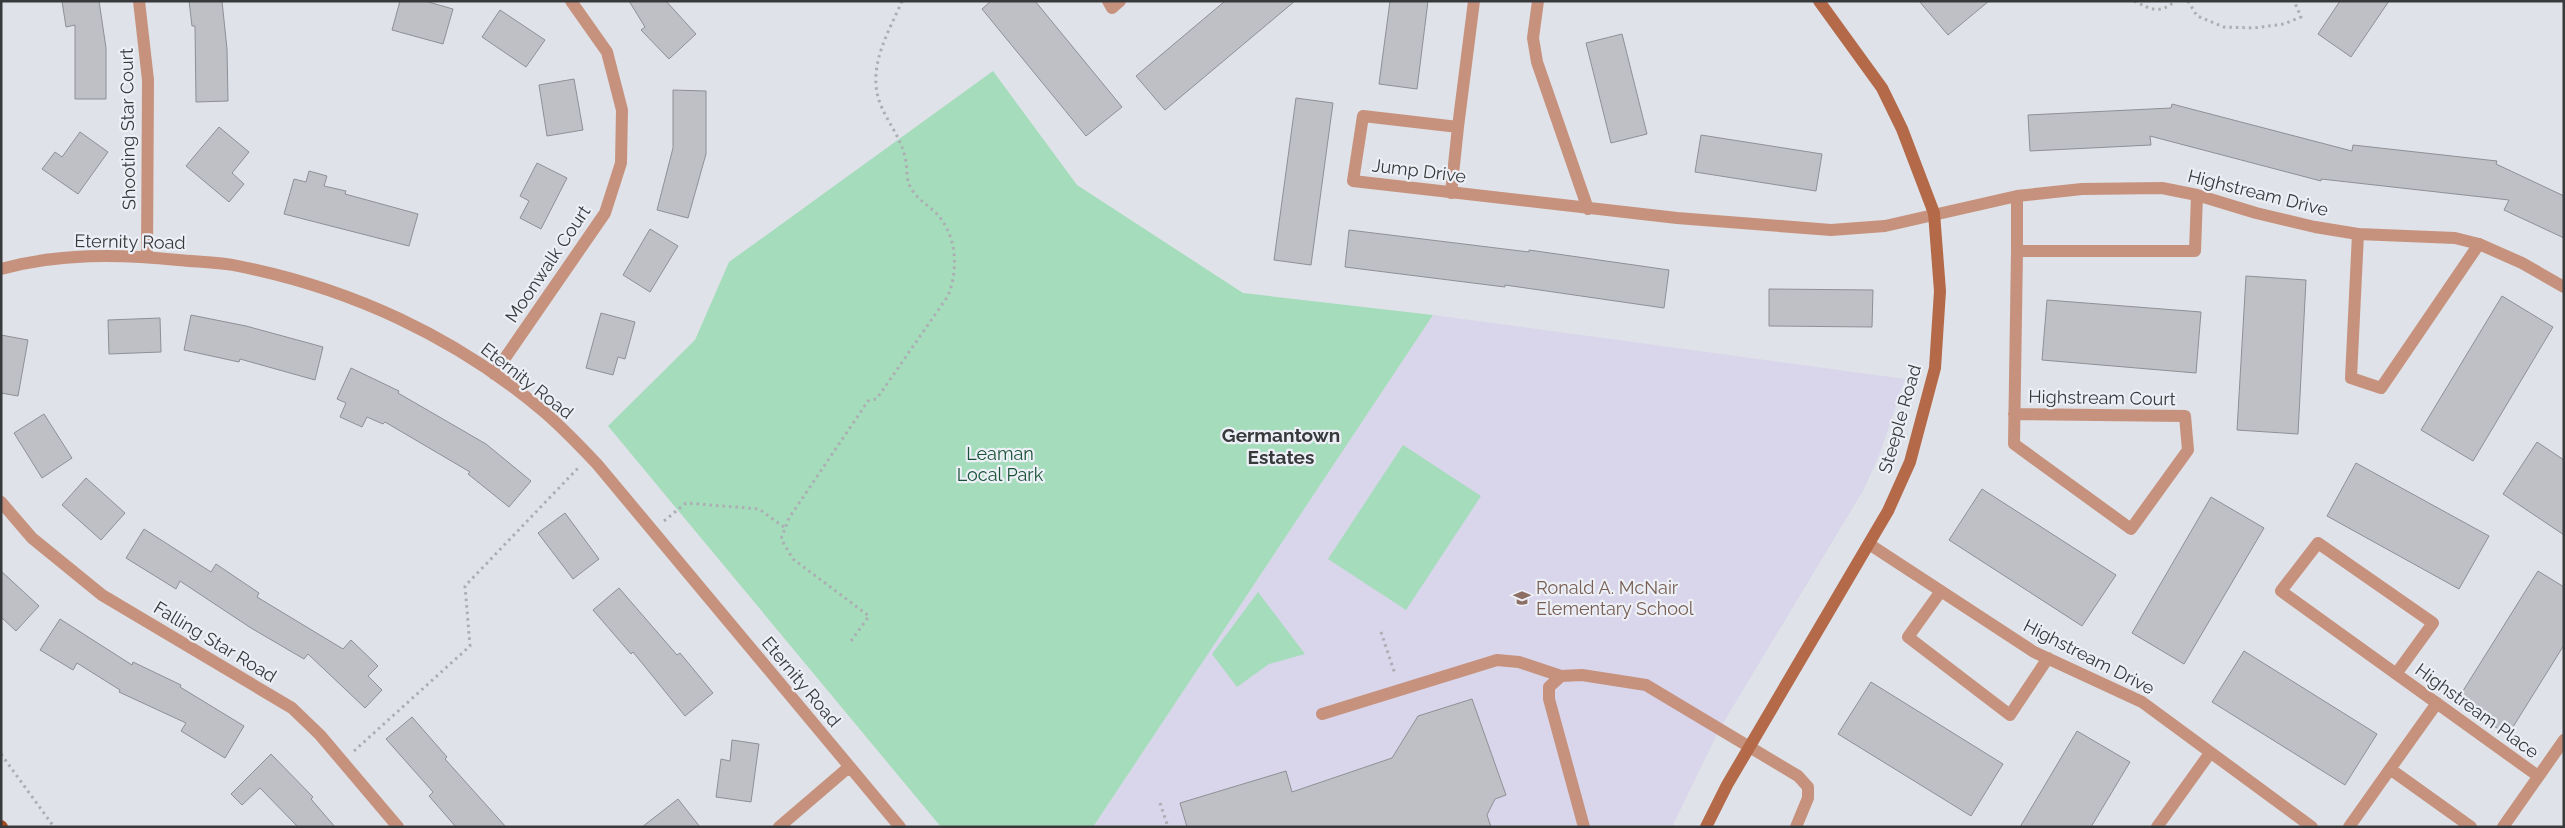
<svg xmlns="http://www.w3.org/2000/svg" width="2565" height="828" font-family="Raleway,sans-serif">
	<rect width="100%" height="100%" fill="#dfe2e8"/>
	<path fill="#d9d5ea" d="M1433,315L1905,379L1880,453L1864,489L1719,730L1672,827H1093Z"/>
	<path fill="#a5dcbc" d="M993,71L1077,185L1243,293L1433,315L1093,827H941L608,426L695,340L729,262Z
		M1403,445L1481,496L1406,610L1328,559Z
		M1258,592L1305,654L1269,664L1237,687L1212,654Z"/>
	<path fill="#bec0c6" stroke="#8e9096" d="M62,1H99L106,48V99H75V25L66,27Z
		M189,1H222L227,49L228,101L196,102L195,26H192Z
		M400,1H425L453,9L443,44L392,30Z
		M629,1H666L696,34L669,59L641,30L645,27Z
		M991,1H1035L1122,107L1086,136L982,9Z
		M1225,1H1295L1165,110L1136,76Z
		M1390,1H1428L1417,89L1379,84Z
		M1919,1H1989L1948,35Z
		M2340,1H2389L2351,57L2318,34Z
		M500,10L545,40L526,67L482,37Z
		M1622,34L1647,134L1611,143L1586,43Z
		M574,79L583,130L547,136L539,85Z
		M673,90L706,91V154L688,218L657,210L673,148Z
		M1296,98L1333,103L1311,265L1274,260Z
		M2172,104L2352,151L2353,145L2497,161L2496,164L2564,196V238L2504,210L2509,200L2321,179V181L2150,136L2151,145L2030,151L2028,115L2171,108Z
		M219,127L249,152L232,173L244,184L229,202L186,166Z
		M80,132L108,152L78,194L42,169L55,152L62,157Z
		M1701,135L1822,154L1816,191L1695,172Z
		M537,163L567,178L541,229L520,218L529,201L520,196Z
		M309,171L327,176L324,186L346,191L345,194L418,214L409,246L284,214L294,179L306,182Z
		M650,229L678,246L650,292L623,275Z
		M1349,230L1529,252V250L1669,270L1664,308L1505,285V287L1345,267Z
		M2246,276L2306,280L2298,434L2237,430Z
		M1769,289L1873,290L1872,327L1769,326Z
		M2502,296L2553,327L2473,461L2421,430Z
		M2047,300L2201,312L2196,373L2042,360Z
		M601,313L635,322L625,359L618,357L613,375L586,368Z
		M191,315L246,326L323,347L315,380L240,359L239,362L184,350Z
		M160,318L161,352L109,354L108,320Z
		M1,335L28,340L18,396L1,393Z
		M351,368L399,391L398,393L486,444L531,481L509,507L468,474L470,472L385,422L383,424L367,417L362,427L340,417L346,403L337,399Z
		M44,414L72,458L42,478L14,433Z
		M2537,442L2564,460V535L2503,494Z
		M2356,463L2489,536L2459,589L2327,516Z
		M86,478L125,513L101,540L62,505Z
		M1982,489L2116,575L2082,626L1949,540Z
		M2211,497L2264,528L2184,664L2132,633Z
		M565,513L599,559L573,579L538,533Z
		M144,529L211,572L216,564L259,593L257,597L343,649L351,640L378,666L368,676L382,690L365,708L308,654L304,659L251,628L180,581L176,589L126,558Z
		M1,571L39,606L16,631L1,617Z
		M2538,571L2564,587V645L2508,735L2456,702Z
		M619,588L677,655L680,653L713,693L685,716L633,652L631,654L593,610Z
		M60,619L132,665L133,662L181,685L180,687L244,726L225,758L181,731L186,723L119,692L120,690L77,663L73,670L40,650Z
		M2244,651L2377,734L2345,785L2212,702Z
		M1871,682L2003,764L1971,816L1838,734Z
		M1472,699L1506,795L1495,799L1487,815L1491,827H1187L1180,803L1286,771L1292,792L1392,758L1418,716Z
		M412,717L447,757L445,759L506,827H456L429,796L433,792L386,739Z
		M2077,731L2130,762L2091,827H2020Z
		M732,740L759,744L751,802L716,797L721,759L730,761Z
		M271,754L313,797L311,799L335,827H298L260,788L242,805L231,794Z
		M678,799L700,827H642Z"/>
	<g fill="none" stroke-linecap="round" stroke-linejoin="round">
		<path stroke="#acaeb3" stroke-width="3" stroke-dasharray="2.5 4" stroke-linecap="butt" d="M2134,1C2151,9 2159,15 2175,1
			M2188,1L2197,16L2224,27L2254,28L2284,24L2301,17L2294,1
			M664,521L686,503L759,509L784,527
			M1381,632L1395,674
			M851,641L869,616L793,559L781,539L789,518L868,401L876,399L880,394L948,296C959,268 957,233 934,211C926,204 918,199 912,190C905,180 908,168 905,157C900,132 877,112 876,84C874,55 891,27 902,1
			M354,751L470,646L465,586L579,467
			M1,754L54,827
			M1160,803L1168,827"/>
		<path stroke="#c6927d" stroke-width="12" d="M2358,234L2351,378L2381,388L2479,244
			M1322,714L1497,660L1519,662L1561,676
			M1584,827L1549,699V687L1561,676L1582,675L1646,685L1798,776L1808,787V798L1796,827
			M2157,827L2210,753"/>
		<path stroke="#c6927d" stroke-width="12" d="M139,1L148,80L147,257
			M1108,1L1112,8L1120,1
			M1474,1L1458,127L1363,116L1353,181L1677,218L1831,230L1885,226L2017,196L2082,189L2162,188L2197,195L2256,213L2315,227L2358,234L2455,238L2479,244L2522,263L2564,287
			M1538,1L1533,38L1537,62L1588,209
			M1451,193L1458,127
			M2017,196V251H2195L2197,195
			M1,269C59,253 119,254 178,260C198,262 219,262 238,266C350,288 456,337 543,411C562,427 580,446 597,464L900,827
			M494,374L605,213L621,163L622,110L607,52L571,1
			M2014,414L2185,416L2188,450L2131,529L2014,444L2017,251
			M1,502L32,538L102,595L292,708L320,735L398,827
			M1869,544L2034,652L2142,702L2312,827
			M1941,591L1908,637L2010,715L2048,658
			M2396,674L2433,623L2318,543L2281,591L2538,776
			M2390,769L2437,703
			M779,827L849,767
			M2349,827L2390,769L2471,827
			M2503,827L2564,740"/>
		<path stroke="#b46a49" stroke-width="12" d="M1706,827L1727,785L1888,511L1910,462L1935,368L1940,291L1934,213L1902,129L1882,88L1819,1"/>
		<path stroke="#a54b1e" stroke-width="12" d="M1,826L2,827"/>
	</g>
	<defs>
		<g id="school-bare" transform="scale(1.35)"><path d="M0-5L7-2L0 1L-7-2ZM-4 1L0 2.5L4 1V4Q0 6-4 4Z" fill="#8d6e63" stroke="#eceff5" stroke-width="2.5" paint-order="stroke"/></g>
	</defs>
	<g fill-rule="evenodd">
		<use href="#school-bare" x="1522" y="598"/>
	</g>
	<g text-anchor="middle" stroke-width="4.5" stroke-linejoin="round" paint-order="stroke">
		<g font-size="18" fill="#38393b" stroke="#eceff5">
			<text transform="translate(128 129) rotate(-91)" y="6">Shooting Star Court</text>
			<text transform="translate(1419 171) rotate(7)" y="6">Jump Drive</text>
			<text transform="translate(2258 193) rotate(14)" y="6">Highstream Drive</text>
			<text transform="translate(130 242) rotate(1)" y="6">Eternity Road</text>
			<text transform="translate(548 264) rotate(-56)" y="6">Moonwalk Court</text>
			<text transform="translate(527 381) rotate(38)" y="6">Eternity Road</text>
			<text transform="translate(2102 398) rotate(1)" y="6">Highstream Court</text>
			<text transform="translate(1900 419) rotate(-74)" y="6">Steeple Road</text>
			<text transform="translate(215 642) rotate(31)" y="6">Falling Star Road</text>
			<text transform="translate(2089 657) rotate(27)" y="6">Highstream Drive</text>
			<text transform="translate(801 682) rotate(50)" y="6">Eternity Road</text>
			<text transform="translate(2477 711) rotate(36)" y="6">Highstream Place</text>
		</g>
		<g font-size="18" fill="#195136" stroke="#eceff5">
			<text x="1000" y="460">Leaman<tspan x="1000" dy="21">Local Park</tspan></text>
		</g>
		<g font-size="18" fill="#785e54" stroke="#eceff5" text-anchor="start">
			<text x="1536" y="594">Ronald A. McNair<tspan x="1536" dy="21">Elementary School</tspan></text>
		</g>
		<g font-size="19" font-weight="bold" fill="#38393b" stroke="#eceff5">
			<text x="1281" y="442">Germantown<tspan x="1281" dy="22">Estates</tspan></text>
		</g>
	</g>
	<rect width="2565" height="828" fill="none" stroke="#38393b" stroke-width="5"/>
</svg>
